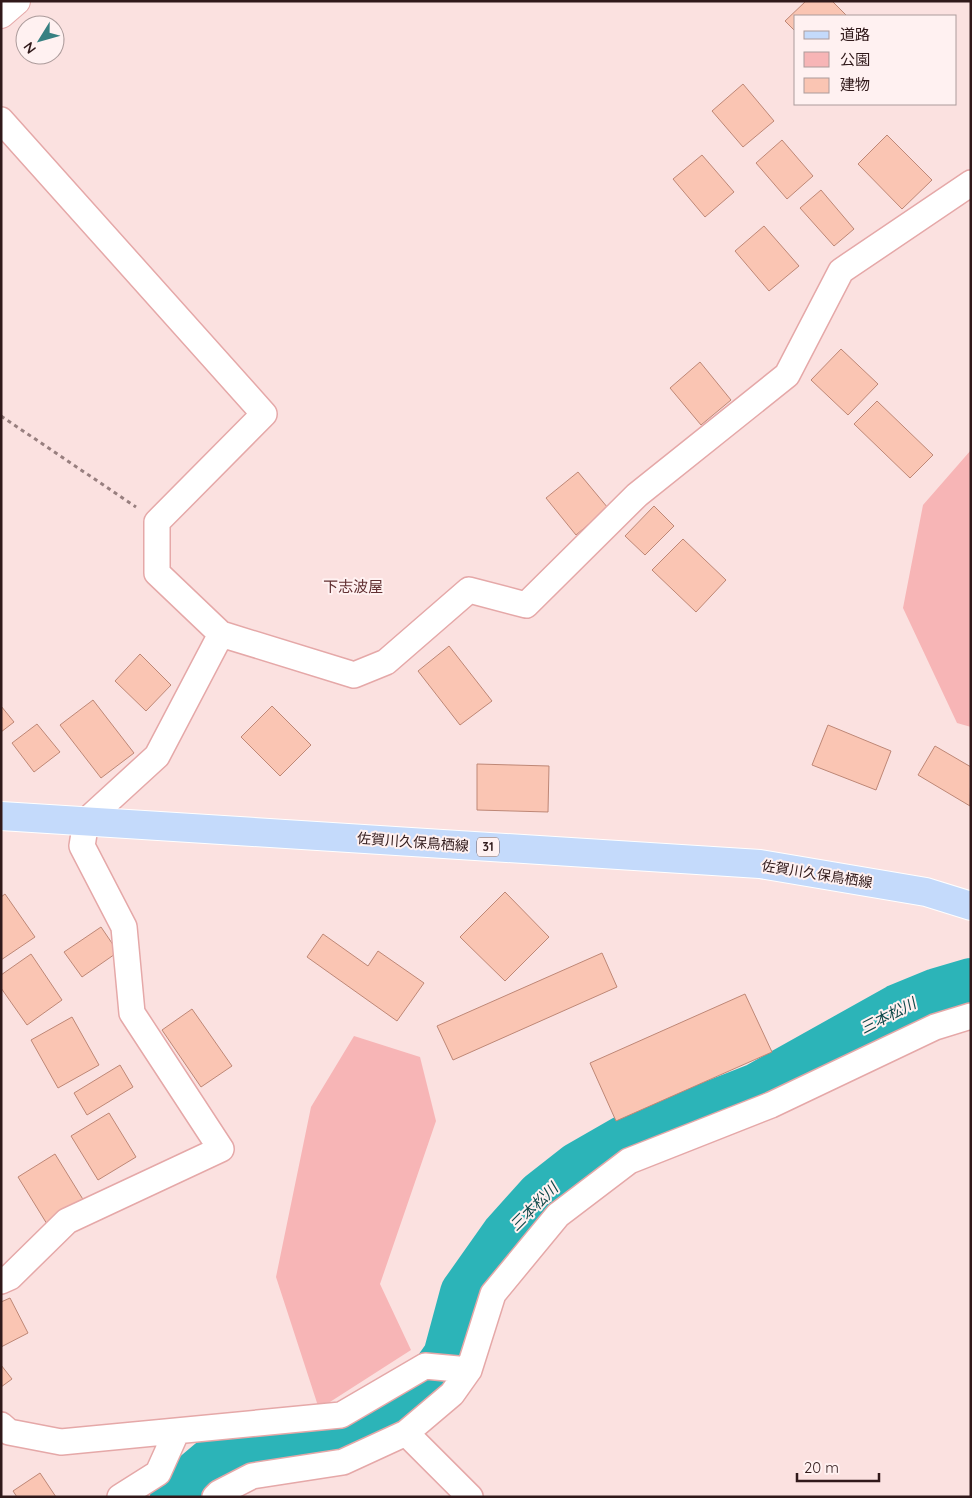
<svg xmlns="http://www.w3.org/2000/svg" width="972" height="1498" font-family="Quicksand,'Noto Sans JP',sans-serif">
	<rect width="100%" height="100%" fill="#fbe1e0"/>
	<path fill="#f7b5b6" d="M971,450V727L957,723L903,608L923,505Z
		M354,1036L420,1057L436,1121L380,1284L411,1350L319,1409L276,1277L311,1107Z"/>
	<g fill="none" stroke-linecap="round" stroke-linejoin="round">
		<path stroke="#2cb4b8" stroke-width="50" d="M175,1497L179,1490L211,1463L245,1450L343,1435L427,1386L448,1356L465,1293L506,1235L541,1196L578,1167L625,1140L757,1088L898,1009L937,993L971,983"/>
	</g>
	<path fill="#fac5b3" stroke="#be8776" d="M806,1H832L847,16H796V32L785,21Z
		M743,84L774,121L743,147L712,111Z
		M887,135L932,180L902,209L858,164Z
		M782,140L813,176L787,199L756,163Z
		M702,155L734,192L705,217L673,179Z
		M821,190L854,229L834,246L800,208Z
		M764,226L799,266L769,291L735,251Z
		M841,349L878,384L848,415L811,380Z
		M700,362L731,400L701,425L670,388Z
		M877,401L933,455L910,478L854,424Z
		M578,472L608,508L576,535L546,498Z
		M654,506L674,526L645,555L625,536Z
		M683,539L726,580L696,612L652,570Z
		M449,646L492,701L460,725L418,671Z
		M140,654L171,685L146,711L115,681Z
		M93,700L134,753L101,778L60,725Z
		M1,706L14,722L1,732Z
		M272,706L311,745L280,776L241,737Z
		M37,724L60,752L34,772L12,743Z
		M828,725L891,751L876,790L812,765Z
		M935,746L971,767L970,806L918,775Z
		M477,764L549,766L548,812L477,810Z
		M505,892L549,937L505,981L460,937Z
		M5,894L35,937L1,960V897Z
		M101,927L118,952L82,977L64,952Z
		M323,934L368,966L378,951L424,983L397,1021L307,957Z
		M602,953L617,987L453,1060L437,1026Z
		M31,954L62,1000L27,1025L1,988V975Z
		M745,994L772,1052L616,1121L590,1063Z
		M192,1009L232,1066L201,1087L162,1030Z
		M72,1017L99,1065L58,1088L31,1040Z
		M120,1065L133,1087L87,1115L74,1093Z
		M109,1113L136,1157L98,1180L71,1136Z
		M55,1154L84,1201L47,1224L18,1177Z
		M10,1298L28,1333L1,1347V1302Z
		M1,1365L12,1379L1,1387Z
		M40,1473L56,1497H17L13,1491Z"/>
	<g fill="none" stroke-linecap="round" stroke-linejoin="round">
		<g stroke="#e5a8a8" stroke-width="28">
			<path id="minor" d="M1,120L264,414L157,522V573L221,634L354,675L386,662L469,590L526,605L637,495L787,375L841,271L971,183
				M1,1281L10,1277L67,1221L221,1149L132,1013L124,927L82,846L86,821L157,756L221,634
				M1,1425L9,1432L61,1442L341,1415L425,1366L469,1370
				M406,1433L470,1497
				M120,1497L158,1473L176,1433
				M215,1497L219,1493L252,1476L343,1462L406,1433L452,1394L469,1370L493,1294L558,1215L629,1161L771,1105L935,1027L971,1016"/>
		</g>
		<g stroke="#e5a8a8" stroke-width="30">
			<path id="tertiary" d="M1,14L16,1"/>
		</g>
		<g stroke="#fff" stroke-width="30">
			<path id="primary" d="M1,816L760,864L926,892L971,906"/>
		</g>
		<path stroke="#987f7f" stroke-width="3" stroke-dasharray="4 4" stroke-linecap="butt" d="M1,416L136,507"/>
		<use href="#minor" stroke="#fff" stroke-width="25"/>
		<use href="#tertiary" stroke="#fff" stroke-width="28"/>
		<use href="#primary" stroke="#c4dafb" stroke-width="28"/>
	</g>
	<g text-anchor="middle" stroke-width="4" stroke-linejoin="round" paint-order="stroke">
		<rect fill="#fff1f1" stroke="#6e5a5a" stroke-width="1" x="477" y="837.5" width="22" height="19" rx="4"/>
		<g font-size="12" font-weight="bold" fill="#30191a">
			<text x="488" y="851">31</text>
		</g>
		<g font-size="14" fill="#30191a" stroke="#fff1f1">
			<text transform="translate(413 842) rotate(4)" y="5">佐賀川久保鳥栖線</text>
			<text transform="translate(817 874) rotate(9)" y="5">佐賀川久保鳥栖線</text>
		</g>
		<g font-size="15" fill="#612f31" stroke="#fff1f1">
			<text x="353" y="592">下志波屋</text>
		</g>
		<g font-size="15" font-style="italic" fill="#114a4b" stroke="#fff1f1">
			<text transform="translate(888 1016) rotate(-27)" y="5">三本松川</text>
			<text transform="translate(534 1207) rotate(-45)" y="5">三本松川</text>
		</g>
	</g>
	<rect width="972" height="1498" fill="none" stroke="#30191a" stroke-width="5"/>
	<rect x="794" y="15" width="162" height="90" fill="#fff1f1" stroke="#ac9b9b"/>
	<rect x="804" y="31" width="25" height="8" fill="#c4dafb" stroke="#ac9b9b"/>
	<text x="840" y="40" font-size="15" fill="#30191a">道路</text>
	<rect x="804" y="52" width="25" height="15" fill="#f7b5b6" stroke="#ac9b9b"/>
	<text x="840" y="65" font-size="15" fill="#30191a">公園</text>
	<rect x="804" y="78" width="25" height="15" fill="#fac5b3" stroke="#ac9b9b"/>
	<text x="840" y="90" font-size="15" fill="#30191a">建物</text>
	<g transform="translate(40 40) rotate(233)"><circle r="24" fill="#fff1f1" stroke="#ac9b9b"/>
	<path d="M0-4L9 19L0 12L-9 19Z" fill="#378082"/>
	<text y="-8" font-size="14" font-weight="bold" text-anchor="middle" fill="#30191a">N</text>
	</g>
	<path d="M797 1473v8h82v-8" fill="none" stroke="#30191a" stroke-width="2.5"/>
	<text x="804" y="1473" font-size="15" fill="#30191a" stroke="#fff1f1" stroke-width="4" paint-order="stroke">20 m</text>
</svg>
